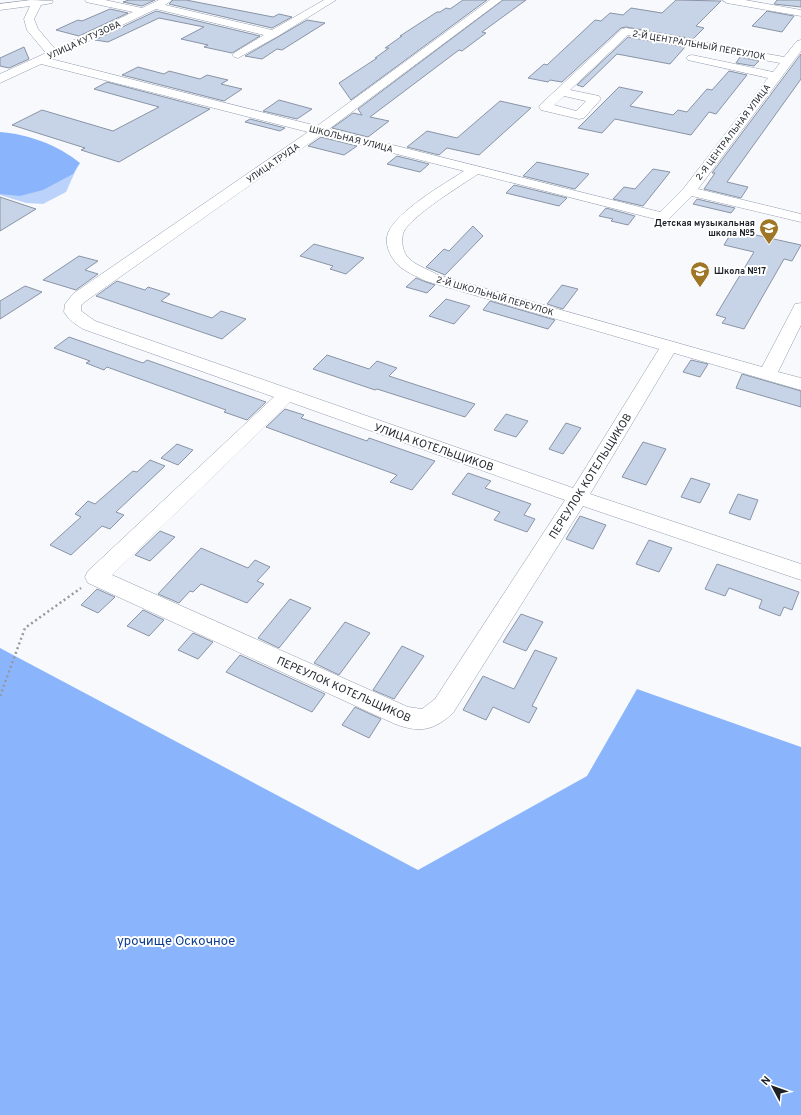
<svg xmlns="http://www.w3.org/2000/svg" width="801" height="1115" font-family="Overpass,sans-serif">
	<rect width="100%" height="100%" fill="#f7f9fd"/>
	<path fill="#bbd3fa" d="M0,136H14L79,163L66,192L43,204L26,203L0,195Z"/>
	<path fill="#8ab5fd" d="M0,132C28,134 58,145 80,163L73,174L43,190L20,196L0,194Z
		M0,648L418,870L587,776L637,689L801,747V1115H0Z"/>
	<path fill="#c7d3e6" stroke="#8994a6" d="M129,0H155L142,6L123,2Z
		M173,0H186L273,17L279,14L292,17L272,28L169,4Z
		M463,0H487L351,100L339,83L377,58H375L389,48H385L402,36H400L437,12H440L446,8L450,9Z
		M503,0H526L482,32L486,33L462,51L459,50L370,117L389,121L368,137L332,128L353,113L362,115L358,109Z
		M676,0L721,1L696,26L704,28L693,39L626,27L621,28L562,82L550,80L548,82L528,78L544,64L547,65L595,20L601,21L610,13L623,15L631,8L662,13Z
		M777,0H801V7L774,4Z
		M110,9L128,13L79,36L56,30L78,20L82,21Z
		M156,11L260,36L232,53L204,47L208,45L181,39L204,27L159,18L108,42L95,40Z
		M767,11L794,16L782,32L752,26Z
		M307,20L325,23L282,50L277,49L262,59L245,56Z
		M628,37L685,47L670,64L617,54L583,87L577,85Z
		M24,47L29,59L9,68L0,66V58Z
		M801,54V79L727,182L748,187L741,198L704,189L715,173H712Z
		M740,57L759,61L754,66L736,63Z
		M138,67L164,74L169,71L200,79L207,75L228,80L221,84L242,89L224,101L122,75Z
		M729,71L747,75L716,114L709,112L691,135L615,119L602,133L578,128L619,87L643,92L630,106L673,115L678,110L687,112L707,89L712,90Z
		M107,82L210,109L119,162L81,150L85,148L12,125L42,110L113,131L159,107L94,89Z
		M279,100L312,109L297,119L263,111Z
		M500,101L531,108L479,155L447,148L439,155L407,147L427,131L457,138Z
		M250,119L285,128L280,131L245,122Z
		M321,137L357,146L344,155L308,146Z
		M397,156L429,164L420,172L387,164Z
		M537,162L568,169L589,174L575,189L523,176Z
		M653,169L670,172L643,206L613,199L624,187L635,189Z
		M514,185L567,198L559,206L506,193Z
		M0,197L36,209L0,231Z
		M697,199L735,208L731,213L693,204Z
		M606,208L635,216L628,225L611,221L613,219L599,216Z
		M473,226L483,236L445,275L426,267L444,249L449,251Z
		M733,230L801,245L792,261L784,259L744,329L722,323L726,318L716,315L754,252L724,245Z
		M314,244L364,258L346,274L330,269L333,266L300,256Z
		M79,256L98,261L85,270L98,274L76,290L43,280Z
		M416,278L426,282L435,285L427,293L406,287Z
		M117,281L145,290L148,287L170,294L161,301L212,318L221,311L246,319L222,339L96,296Z
		M562,285L578,289L563,309L547,304Z
		M25,286L42,292L0,319V301Z
		M446,299L470,306L454,324L429,316Z
		M490,301L555,320L548,329L483,310Z
		M69,337L143,363L147,360L266,402L247,420L224,412L226,410L107,367L104,370L86,363L90,361L54,348Z
		M327,355L369,369L377,361L397,368L389,376L475,404L465,417L377,389L375,390L313,369Z
		M691,360L708,364L700,377L683,372Z
		M742,374L801,391V407L736,388Z
		M285,409L304,415L301,418L367,441L369,438L435,461L412,490L390,482L397,475L266,427Z
		M506,414L528,421L516,437L494,430Z
		M566,423L581,428L563,454L549,449Z
		M643,442L666,449L646,485L622,477Z
		M177,444L193,450L178,465L161,458Z
		M150,460L165,466L116,512L124,515L110,529L102,526L71,555L50,545L81,517L75,514L88,501L95,504L133,471L137,472Z
		M468,473L491,481L485,488L531,504L524,515L535,519L527,532L494,520L500,512L452,494Z
		M691,478L710,484L700,503L681,497Z
		M738,494L758,500L750,520L729,513Z
		M580,516L606,525L593,549L566,539Z
		M160,531L175,537L150,561L135,555Z
		M649,540L672,548L659,572L636,564Z
		M201,548L248,568L255,560L270,567L257,581L264,584L247,603L201,584L193,592L190,591L179,603L158,594Z
		M717,564L799,592L792,610L784,607L780,616L759,608L762,600L729,588L725,596L705,589Z
		M97,589L115,597L98,613L81,605Z
		M290,599L311,608L279,648L258,638Z
		M143,610L164,620L149,636L127,626Z
		M521,614L543,622L526,651L503,642Z
		M345,622L370,633L339,675L314,663Z
		M193,633L213,642L198,659L178,650Z
		M402,646L424,656L394,699L373,690Z
		M535,650L557,658L532,706L537,708L529,723L493,707L486,720L463,710L483,676L514,689Z
		M240,655L325,694L312,712L226,672Z
		M355,707L381,719L369,738L342,725Z"/>
	<g fill="none" stroke-linecap="round" stroke-linejoin="round">
		<g stroke="#919caf" stroke-width="1">
			<path id="minor" d="M31,0L53,1L52,3L41,5L34,19L38,29L55,49L133,12L86,2L85,0H105L142,8L159,0H172L165,5L272,30L324,0H336L278,36L238,58L234,57L232,55L234,53L264,35L156,9L51,59L317,126L490,0H502L329,129L660,212L684,188L768,78L688,60L686,58L688,56L692,55L773,72L780,63L628,35L570,90L599,96L601,99L584,118L579,119L541,110L539,107L541,104L622,29L626,28L784,57L797,41L801,40V51L698,189L801,214V222L692,196L668,220L663,221L478,174C460,186 414,214 404,231C401,238 402,249 406,255C413,265 428,269 438,275L762,367L793,308L795,304L801,303V325L778,372L801,378V390L674,353L590,494L801,564V580L583,506L453,713C433,731 420,733 395,724L88,583L85,577L88,571L274,397L83,329C75,324 69,320 64,312L65,304L74,293L308,132L41,64L0,83V74L46,53L27,30L24,19L30,6L0,10V4ZM564,96L586,101L576,111L554,105ZM321,135L464,171C444,184 397,211 388,233C384,244 390,256 397,264C405,272 416,276 426,281L659,349L573,488L95,321L81,311V305L86,301ZM290,402L565,500L435,699L422,709L408,707L112,575Z
				M722,0H745L801,10V16L727,3Z"/>
		</g>
		<path stroke="#95989d" stroke-width="2.5" stroke-dasharray="2 3" stroke-linecap="butt" d="M0,696L25,628L81,588"/>
		<use href="#minor" fill="#fff" fill-rule="evenodd"/>
	</g>
	<defs>
		<g id="school-pin" transform="scale(1)"><path d="M0 17L-7.5 6A9.5 9.5 0 1 1 7.5 6Z" fill="#9f7625" stroke="#fff"/><path d="M0-5L7-2L0 1L-7-2ZM-4 1L0 2.5L4 1V4Q0 6-4 4Z" fill="#fff"/></g>
	</defs>
	<g fill-rule="evenodd">
		<use href="#school-pin" x="769" y="228"/>
		<use href="#school-pin" x="700" y="271"/>
	</g>
	<g text-anchor="middle" stroke-width="4" stroke-linejoin="round" paint-order="stroke">
		<g font-size="9" fill="#1c2128" stroke="#fff">
			<text transform="translate(84 40) rotate(-25)" y="3">УЛИЦА КУТУЗОВА</text>
			<text transform="translate(699 45) rotate(10)" y="3">2-Й ЦЕНТРАЛЬНЫЙ ПЕРЕУЛОК</text>
			<text transform="translate(733 132) rotate(-53)" y="3">2-Я ЦЕНТРАЛЬНАЯ УЛИЦА</text>
			<text transform="translate(351 139) rotate(14)" y="3">ШКОЛЬНАЯ УЛИЦА</text>
			<text transform="translate(273 163) rotate(-35)" y="3">УЛИЦА ТРУДА</text>
			<text transform="translate(495 296) rotate(16)" y="3">2-Й ШКОЛЬНЫЙ ПЕРЕУЛОК</text>
		</g>
		<g font-size="9" font-weight="bold" fill="#1c2128" stroke="#fff" text-anchor="end">
			<text x="755" y="226">Детская музыкальная<tspan x="755" dy="10">школа №5</tspan></text>
			<text x="714" y="274" text-anchor="start">Школа №17</text>
		</g>
		<g font-size="11" fill="#1c2128" stroke="#fff">
			<text transform="translate(434 447) rotate(19)" y="4">УЛИЦА КОТЕЛЬЩИКОВ</text>
			<text transform="translate(590 476) rotate(-58)" y="4">ПЕРЕУЛОК КОТЕЛЬЩИКОВ</text>
			<text transform="translate(344 689) rotate(24)" y="4">ПЕРЕУЛОК КОТЕЛЬЩИКОВ</text>
		</g>
		<g font-size="13" fill="#0b3d8d" stroke="#fff">
			<text x="176" y="945">урочище Оскочное</text>
		</g>
	</g>
	<g transform="translate(773 1087) rotate(311)" stroke="#ffffff" stroke-width="3" paint-order="stroke">
	<path d="M0-3L7 15L0 10L-7 15Z" fill="#1c2128"/>
	<text y="-6" font-size="11" font-weight="bold" text-anchor="middle" fill="#1c2128">N</text>
	</g>
</svg>
